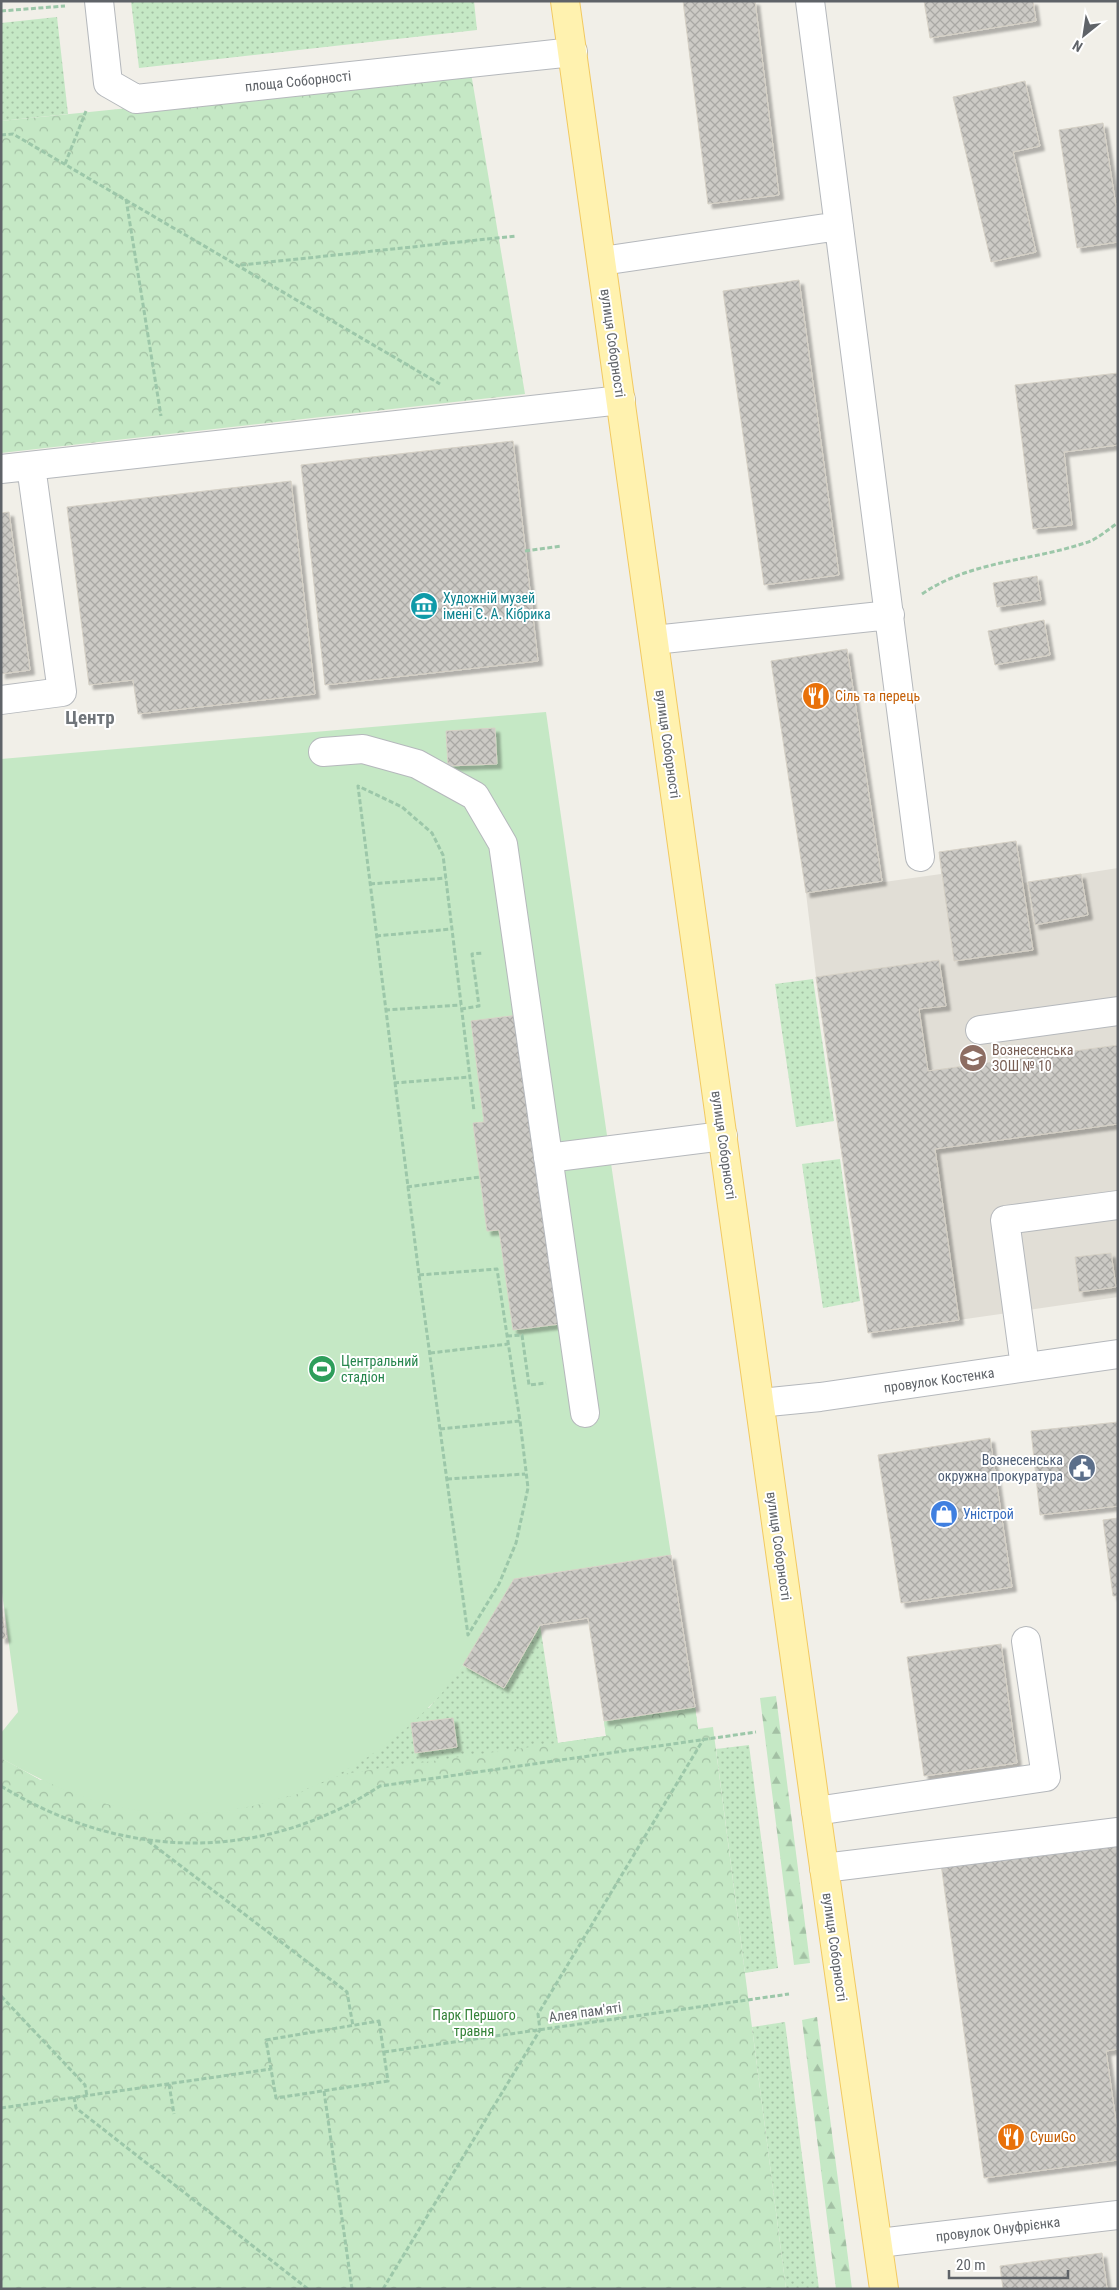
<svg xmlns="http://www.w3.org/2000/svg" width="1119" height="2290" font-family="'Roboto Condensed',sans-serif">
	<defs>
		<pattern id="grass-dots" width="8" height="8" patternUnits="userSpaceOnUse" patternTransform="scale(1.25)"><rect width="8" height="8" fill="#c5e8c5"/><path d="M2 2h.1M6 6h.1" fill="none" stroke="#a3c0a4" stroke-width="1.8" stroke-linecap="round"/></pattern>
		<pattern id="forest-firs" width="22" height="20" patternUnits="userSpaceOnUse" patternTransform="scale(1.25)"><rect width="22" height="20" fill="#c5e8c5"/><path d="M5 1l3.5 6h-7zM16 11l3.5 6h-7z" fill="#a3c0a4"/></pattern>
		<pattern id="park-crowns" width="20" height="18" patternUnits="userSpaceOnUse" patternTransform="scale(1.25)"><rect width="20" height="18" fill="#c5e8c5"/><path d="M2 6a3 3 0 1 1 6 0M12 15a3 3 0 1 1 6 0" fill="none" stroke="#a3c0a4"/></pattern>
		<pattern id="building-cross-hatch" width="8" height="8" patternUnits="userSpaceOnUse" patternTransform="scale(1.25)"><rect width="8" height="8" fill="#cccac5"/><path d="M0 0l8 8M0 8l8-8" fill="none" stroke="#a9a8a4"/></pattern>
		<filter id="shadow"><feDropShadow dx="4.5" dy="4.5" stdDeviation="1" flood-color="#0004"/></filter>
	</defs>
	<rect width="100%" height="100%" fill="#f1efe8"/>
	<path fill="#e1ded6" d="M1016,841L1023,883L1118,868V1297L868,1333L816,977L806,893L941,874L939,852Z"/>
	<path fill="url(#grass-dots)" d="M131,1H474L477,30L139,68Z
		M57,17L68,114L1,121V23Z
		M813,979L834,1121L796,1127L775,984Z
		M840,1159L860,1301L823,1308L802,1164Z
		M540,1625L558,1743L606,1736L604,1721L695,1707L698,1729L299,1815L99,1819L1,1758L40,1780L429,1708L463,1665L504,1688Z
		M749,1745L778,1968L745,1973L716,1749Z
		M785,2022L819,2289H786L752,2027Z"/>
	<path fill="url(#forest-firs)" d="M776,1696L810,1963L794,1965L760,1698Z
		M817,2017L852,2289H836L802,2020Z"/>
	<path fill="url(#park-crowns)" d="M471,73L525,394L1,453V121Z
		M695,1707L698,1729L713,1727L786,2289H1V1758L40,1780L140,1810L192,1813L244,1808L295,1795L343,1774L606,1736L604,1721Z"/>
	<path fill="#c5e8c5" d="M546,712L614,1184L671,1555L514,1579C488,1622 465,1672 428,1708C341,1796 207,1839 87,1798C57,1788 29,1774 1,1758V1733L18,1712L1,1585V759Z"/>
	<path fill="url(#building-cross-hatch)" stroke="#d6d1c6" filter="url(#shadow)" d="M683,1H755L779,195L708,204Z
		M924,1H1033L1036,21L930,38Z
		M1025,81L1040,146L1013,152L1036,252L991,262L953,97Z
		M1103,123L1118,219V242L1077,248L1059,130Z
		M799,280L839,575L764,585L723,291Z
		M1118,373V445L1064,452L1072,525L1033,529L1015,385Z
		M513,441L538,661L325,685L301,465Z
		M291,481L315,694L138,714L133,680L89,685L67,507Z
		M9,512L30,670L1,674V513Z
		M1037,576L1041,600L997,607L993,583Z
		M1044,620L1050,655L995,665L988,631Z
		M847,649L882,881L806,893L771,661Z
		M495,728L497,764L448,766L446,731Z
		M1016,841L1033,950L954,961L939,852Z
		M1081,874L1088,915L1035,925L1028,882Z
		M939,960L946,1006L919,1009L928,1071L1118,1045V1124L935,1149L959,1320L868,1333L816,977Z
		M518,1015L560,1324L513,1330L499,1230L487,1231L477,1154L473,1123L484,1122L471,1021Z
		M1111,1253L1116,1287L1079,1292L1075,1257Z
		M1118,1422V1506L1040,1515L1031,1431Z
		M990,1438L1012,1587L901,1603L878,1455Z
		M1118,1518V1596H1113L1103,1520Z
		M671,1555L695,1707L604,1721L588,1618L540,1625L504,1688L463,1665L514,1579Z
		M1,1604L6,1638L1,1639Z
		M1001,1644L1017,1763L924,1776L907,1657Z
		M453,1718L457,1747L415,1753L411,1723Z
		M1118,1840V2049L1106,2051L1118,2136V2160L984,2178L941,1864Z
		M1102,2253L1107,2289H1003L1000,2266Z"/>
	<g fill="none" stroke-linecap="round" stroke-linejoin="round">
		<g stroke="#b5b8bc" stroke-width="30">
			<path id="minor" d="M99,1L108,83L136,99L573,52
				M810,1L920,857
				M602,261L839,226
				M1,469L621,400
				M654,640L890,615
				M1,700L62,692L31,466
				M323,752L363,749L417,764L475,796L503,844L585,1413
				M980,1030L1118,1011
				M548,1158L723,1136
				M1025,1367L1005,1220L1118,1205
				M760,1403L820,1397L1118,1354
				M816,1811L1046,1777L1026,1641
				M824,1868L1118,1832
				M879,2243L1118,2215"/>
		</g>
		<g stroke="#f2c960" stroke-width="30">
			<path id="major" d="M565,1L816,1811L884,2289"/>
		</g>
		<path stroke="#9cc7a9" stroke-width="3" stroke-dasharray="5 2.5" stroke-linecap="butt" d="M1,11L65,6
			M1,135L13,134L440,384
			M65,164L86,111
			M126,199L161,416
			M241,265L516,236
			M525,551L562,546
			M922,594C970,561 1031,561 1085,543C1097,540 1108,529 1118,523
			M370,884L446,878
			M376,936L452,929
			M461,1009L479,1006L472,954L483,953
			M385,1010L461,1005
			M394,1083L470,1077
			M407,1187L480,1177
			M419,1275L497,1269L520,1421L528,1488L516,1543L499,1584L468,1635L419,1275L358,786L402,807L432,833L443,855L474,1111
			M507,1336L522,1335L529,1385L546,1383
			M430,1353L508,1344
			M440,1429L520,1421
			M447,1479L525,1474
			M1,1786C122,1860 260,1864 380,1786L756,1732
			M148,1841L347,1992L353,2026
			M1,1996L85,2085L87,2096
			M379,2021L388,2081L276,2098L266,2040Z
			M384,2052L789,1994
			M169,2084L174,2114
			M324,2091L352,2289
			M74,2097L76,2108L308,2289
			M1,2108L271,2069
			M383,2289L540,2030L538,2014L703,1740"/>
		<use href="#minor" stroke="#fff" stroke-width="28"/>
		<use href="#major" stroke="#fff2af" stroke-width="28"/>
	</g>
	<defs>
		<g id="museum-disc" transform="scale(1.4375)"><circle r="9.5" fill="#0f9aa8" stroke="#fff"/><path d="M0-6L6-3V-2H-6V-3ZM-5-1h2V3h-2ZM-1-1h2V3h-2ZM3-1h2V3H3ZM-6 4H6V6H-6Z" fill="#fff"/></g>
		<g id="restaurant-disc" transform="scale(1.4375)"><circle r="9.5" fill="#e8710a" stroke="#fff"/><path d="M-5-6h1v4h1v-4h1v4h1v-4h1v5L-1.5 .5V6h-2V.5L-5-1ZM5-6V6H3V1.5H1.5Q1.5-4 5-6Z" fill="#fff"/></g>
		<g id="school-disc" transform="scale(1.4375)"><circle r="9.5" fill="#8d6e63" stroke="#fff"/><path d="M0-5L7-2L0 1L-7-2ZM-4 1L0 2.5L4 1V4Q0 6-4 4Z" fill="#fff"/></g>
		<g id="stadium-disc" transform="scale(1.4375)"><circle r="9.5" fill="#2e9e5b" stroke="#fff"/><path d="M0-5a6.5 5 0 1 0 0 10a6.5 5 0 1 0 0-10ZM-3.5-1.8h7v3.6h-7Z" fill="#fff"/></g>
		<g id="civic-disc" transform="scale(1.4375)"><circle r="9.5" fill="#5c6f8a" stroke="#fff"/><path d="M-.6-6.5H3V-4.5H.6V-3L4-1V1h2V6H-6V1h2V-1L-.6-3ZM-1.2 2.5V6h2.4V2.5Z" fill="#fff"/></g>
		<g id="shop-disc" transform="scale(1.4375)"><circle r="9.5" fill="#3f7fe0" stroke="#fff"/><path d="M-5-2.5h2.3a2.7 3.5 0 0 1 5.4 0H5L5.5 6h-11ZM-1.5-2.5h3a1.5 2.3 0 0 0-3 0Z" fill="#fff"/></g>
	</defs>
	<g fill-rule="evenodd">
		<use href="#museum-disc" x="424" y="606"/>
		<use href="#restaurant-disc" x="816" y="696"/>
		<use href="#school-disc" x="973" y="1058"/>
		<use href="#stadium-disc" x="322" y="1369"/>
		<use href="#civic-disc" x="1082" y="1468"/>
		<use href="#shop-disc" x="944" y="1514"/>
		<use href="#restaurant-disc" x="1011" y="2137"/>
	</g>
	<g text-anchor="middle" stroke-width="4" stroke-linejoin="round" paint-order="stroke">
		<g font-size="14" fill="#5f6368" stroke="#fff">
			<text transform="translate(298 81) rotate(-6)" y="5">площа Соборності</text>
			<text transform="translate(613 343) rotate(82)" y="5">вулиця Соборності</text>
			<text transform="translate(668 744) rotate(82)" y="5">вулиця Соборності</text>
			<text transform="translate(724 1145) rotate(82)" y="5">вулиця Соборності</text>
			<text transform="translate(939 1380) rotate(-8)" y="5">провулок Костенка</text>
			<text transform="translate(779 1546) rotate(82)" y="5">вулиця Соборності</text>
			<text transform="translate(835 1947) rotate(82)" y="5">вулиця Соборності</text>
			<text transform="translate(585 2012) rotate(-8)" y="5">Алея пам'яті</text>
			<text transform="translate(998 2229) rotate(-7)" y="5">провулок Онуфрієнка</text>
		</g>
		<g font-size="14" fill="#0d838f" stroke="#fff" text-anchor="start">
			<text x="443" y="603">Художній музей<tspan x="443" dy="16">імені Є. А. Кібрика</tspan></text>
		</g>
		<g font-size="14" fill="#c56008" stroke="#fff" text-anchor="start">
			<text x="835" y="701">Сіль та перець</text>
			<text x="1030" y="2142">СушиGo</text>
		</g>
		<g font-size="14" fill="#785e54" stroke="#fff" text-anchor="start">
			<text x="992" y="1055">Вознесенська<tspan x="992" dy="16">ЗОШ № 10</tspan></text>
		</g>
		<g font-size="14" fill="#27864d" stroke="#fff" text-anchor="start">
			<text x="341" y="1366">Центральний<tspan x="341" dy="16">стадіон</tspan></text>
		</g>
		<g font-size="14" fill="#4e5e75" stroke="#fff" text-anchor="end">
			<text x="1063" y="1465">Вознесенська<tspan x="1063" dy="16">окружна прокуратура</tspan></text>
		</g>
		<g font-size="14" fill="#366cbe" stroke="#fff" text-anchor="start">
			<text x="963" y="1519">Уністрой</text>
		</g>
		<g font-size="14" fill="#348238" stroke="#fff">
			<text x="474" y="2020">Парк Першого<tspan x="474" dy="16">травня</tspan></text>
		</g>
		<g font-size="19" font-weight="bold" fill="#70757a" stroke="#fff">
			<text x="90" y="724">Центр</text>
		</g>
	</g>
	<rect width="1119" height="2290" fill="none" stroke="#5f6368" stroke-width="5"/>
	<g transform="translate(1084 35) rotate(210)" stroke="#ffffff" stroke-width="4" paint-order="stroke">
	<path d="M0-4L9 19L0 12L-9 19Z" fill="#5f6368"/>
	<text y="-8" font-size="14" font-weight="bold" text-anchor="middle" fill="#5f6368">N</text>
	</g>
	<path d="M949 2270v8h119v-8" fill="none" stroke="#5f6368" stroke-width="2.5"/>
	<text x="956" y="2270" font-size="15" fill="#5f6368" stroke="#ffffff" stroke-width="4" paint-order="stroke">20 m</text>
</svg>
